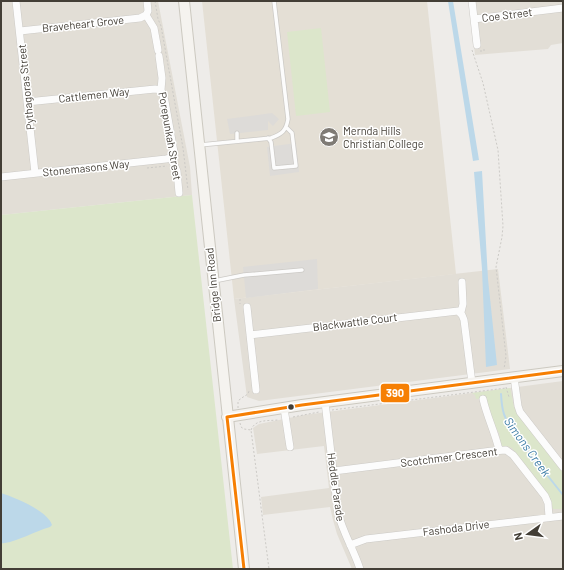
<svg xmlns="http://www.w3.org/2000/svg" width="564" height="570" font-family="Barlow,sans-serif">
	<rect width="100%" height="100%" fill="#eeece9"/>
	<path fill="#e2ded6" d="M1,1H158L190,167L192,195L1,215Z
		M469,1H563V43L551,45L548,49L475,55Z
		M498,269L510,369L259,401L247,397L234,299Z
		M563,381V569H352L337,534L333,520L330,507L263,515L261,497L329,488L324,446L257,454L253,428L259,424L304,415Z"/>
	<path fill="#e4dfd5" d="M202,1H427L456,274L234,299Z"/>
	<path fill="#dce6cb" d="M321,28L330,112L296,116L287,32Z
		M192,195L233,569H1V215Z
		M510,388L514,407L519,416L563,472V509H553L549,497L512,448L507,446H501L499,433L494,425L487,404V398L476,399L475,395L472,393Z"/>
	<path fill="#dddbd8" d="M272,113L279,119L273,126L268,121V130L230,134L227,119Z
		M296,143L299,172L270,176L267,147Z
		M317,259L318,289L246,298L243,267Z"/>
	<path fill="#bcd8e9" d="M448,1H453L479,160L473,161Z
		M482,171L488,279L497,365L486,367L482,269L474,172Z
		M1,493C14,497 48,511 52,525L50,527C38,530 10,545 1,543Z"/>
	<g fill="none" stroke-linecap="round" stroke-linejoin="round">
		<path stroke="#bcd8e9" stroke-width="2" d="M501,394C502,412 504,417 513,432L563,495"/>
		<g stroke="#cccac6" stroke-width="5">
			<path id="lane" d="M237,133V141
				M268,138L271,142L274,168L296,166L292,133L287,128
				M200,145L271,138C282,134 286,131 288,119L274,1
				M214,281L244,275L302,270"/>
		</g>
		<g stroke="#cccac6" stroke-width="8">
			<path id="street" d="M16,1L35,173
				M472,1L477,45
				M146,15L154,28L158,50
				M146,15L148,11L147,1
				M474,19L563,8
				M20,31L140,18L146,15
				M159,56L162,78L161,90L165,101L174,152L171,158L177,171L179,193
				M27,102L155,89L161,90
				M1,177L166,159L171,158
				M247,307L256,390
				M461,312L463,304L462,282
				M250,335L458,311L462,315L464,320L472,383
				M514,377L518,406L520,412L563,467
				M483,399C487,417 495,432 499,450
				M325,402L338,513C343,533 354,550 360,569
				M284,408L290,447
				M334,471L492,451L506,450L513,455L545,496L548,503L549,517
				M350,545L366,539L563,516"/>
		</g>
		<g stroke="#ccc9c0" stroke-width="12">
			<path id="secondary" d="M184,1L244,569
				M227,417L302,405L563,371"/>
		</g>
		<path stroke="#cccac6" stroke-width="1" stroke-dasharray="2 2" stroke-linecap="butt" d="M155,1L158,19L161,26L183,148L188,190
			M472,50L483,83L498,150L503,226L502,237L496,267L506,356L504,369
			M480,51H484V47
			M147,168L167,166
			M240,299V304
			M506,387L509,397
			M238,408V402L240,399L248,394L249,391
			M332,410L506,388
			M293,417L319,412
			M240,423L241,427L244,429L251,430L269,569
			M251,430C255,419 268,421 278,420"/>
		<use href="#lane" stroke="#fcfcfc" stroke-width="3.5"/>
		<use href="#street" stroke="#fcfcfc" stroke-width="7"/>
		<use href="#secondary" stroke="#f5f3ef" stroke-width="10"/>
		<g stroke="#fff" stroke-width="6">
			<path id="bus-1" d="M227,417L302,405L563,371
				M227,417L244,569"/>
		</g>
		<use href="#bus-1" stroke="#f67f03" stroke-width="3"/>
	</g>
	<defs>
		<g id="school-disc" transform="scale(1)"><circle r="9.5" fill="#7f7b75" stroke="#fff"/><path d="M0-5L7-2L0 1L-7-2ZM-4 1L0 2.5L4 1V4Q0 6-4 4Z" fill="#fff"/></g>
	</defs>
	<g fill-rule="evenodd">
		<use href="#school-disc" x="329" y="137"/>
	</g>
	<circle fill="#433e36" stroke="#fff" stroke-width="1.5" cx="291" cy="407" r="3.5"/>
	<g text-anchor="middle" stroke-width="3" stroke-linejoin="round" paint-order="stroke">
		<g font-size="11" fill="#433e36" stroke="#fff">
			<text transform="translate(507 15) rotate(-7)" y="4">Coe Street</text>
			<text transform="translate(83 24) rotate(-6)" y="4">Braveheart Grove</text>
			<text transform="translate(26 87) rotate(-96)" y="4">Pythagoras Street</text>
			<text transform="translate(94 95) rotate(-6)" y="4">Cattlemen Way</text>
			<text transform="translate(170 136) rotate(80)" y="4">Porepunkah Street</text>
			<text transform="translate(86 168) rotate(-6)" y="4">Stonemasons Way</text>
			<text transform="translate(213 285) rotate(-96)" y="4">Bridge Inn Road</text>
			<text transform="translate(355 322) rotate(-7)" y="4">Blackwattle Court</text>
			<text transform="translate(449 457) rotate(-7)" y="4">Scotchmer Crescent</text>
			<text transform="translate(336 487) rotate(82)" y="4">Heddle Parade</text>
			<text transform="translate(456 528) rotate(-7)" y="4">Fashoda Drive</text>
		</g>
		<g font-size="11" fill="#433e36" stroke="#fff" text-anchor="start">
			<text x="343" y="135">Mernda Hills<tspan x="343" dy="13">Christian College</tspan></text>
		</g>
		<g font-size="12" font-style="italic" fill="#397aa4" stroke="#fff">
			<text transform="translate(527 447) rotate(54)" y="4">Simons Creek</text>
		</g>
	</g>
	<rect stroke="#fff" stroke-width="1.5" x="380" y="383" width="30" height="20" rx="4" fill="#f67f03"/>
	<g font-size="11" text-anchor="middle" font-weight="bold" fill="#fff">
		<text x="395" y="397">390</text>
	</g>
	<rect width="564" height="570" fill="none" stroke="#433e36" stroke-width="4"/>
	<g transform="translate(528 534) rotate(256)" stroke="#ffffff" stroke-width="3" paint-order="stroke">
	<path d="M0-3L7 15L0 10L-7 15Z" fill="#433e36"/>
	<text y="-6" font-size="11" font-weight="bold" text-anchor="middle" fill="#433e36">N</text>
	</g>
</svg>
